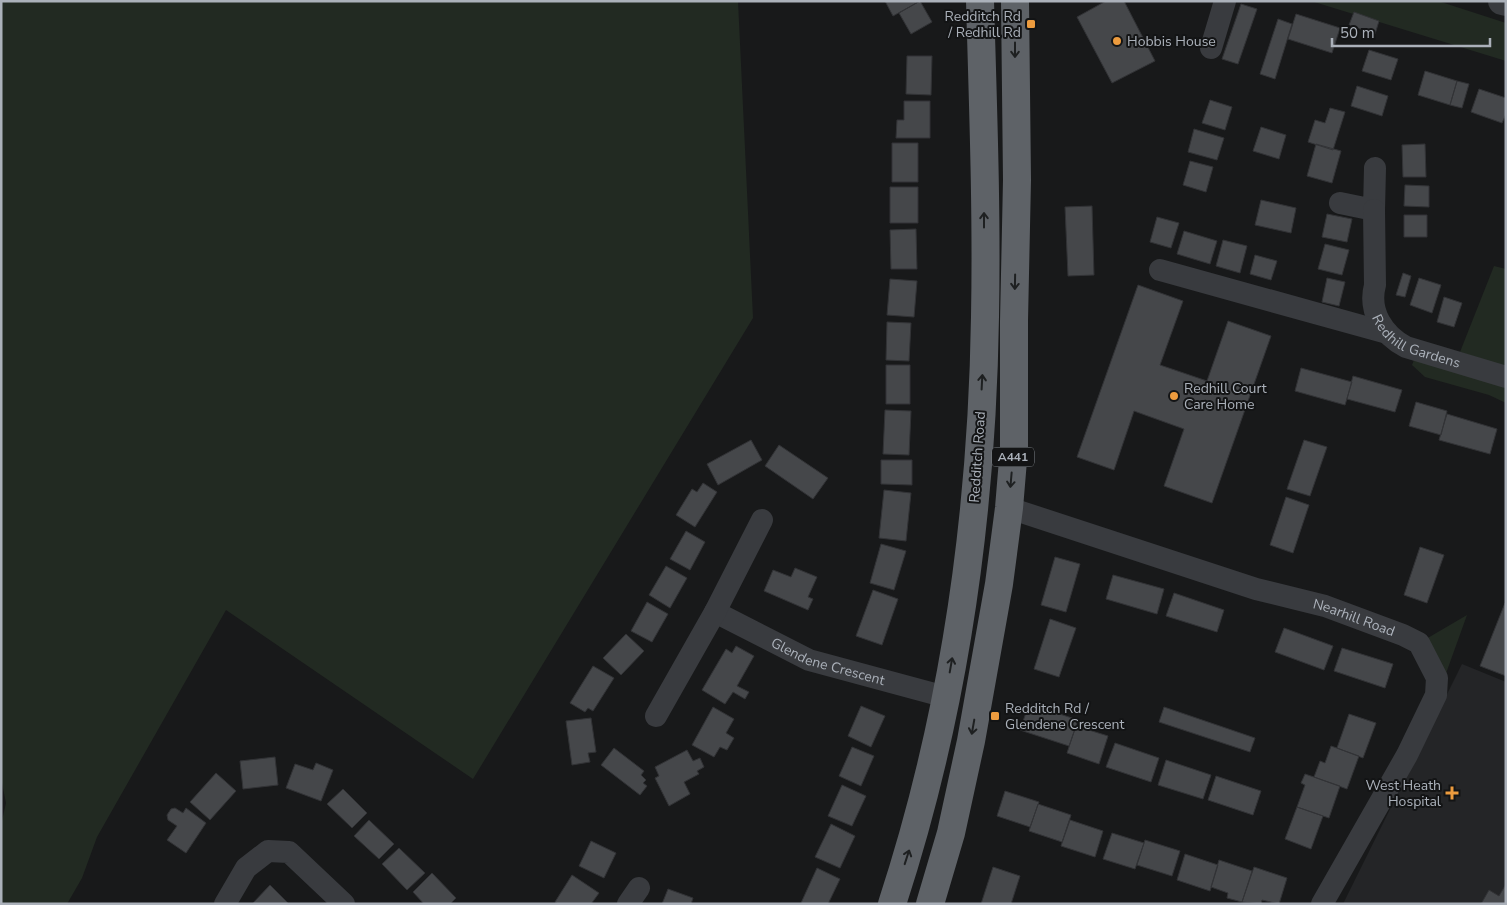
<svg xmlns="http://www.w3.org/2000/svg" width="1507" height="905" font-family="'Nunito Sans',sans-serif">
	<rect width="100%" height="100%" fill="#18191a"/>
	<path fill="#242527" d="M1462,664L1506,682V904H1343Z"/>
	<path fill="#222a22" d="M1,1H738L753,318L473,779L226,610L97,837L82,878L67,904H1V825L6,803L1,778Z
		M1311,1H1438L1506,23V61Z
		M1494,266L1506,269V367L1460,352Z
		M1414,360L1506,384V403L1489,395L1425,377L1412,365Z
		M1467,615L1444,679L1426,639Z"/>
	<path fill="#45474a" stroke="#323336" d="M885,1H920L893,16Z
		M920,1L932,22L911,34L899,13Z
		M1106,1H1124L1155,61L1112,83L1077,17Z
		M1241,4L1257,9L1238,64L1222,59Z
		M1354,12L1379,21L1375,34L1349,25Z
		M1296,14L1340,28L1332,53L1288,39Z
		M1278,19L1292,24L1275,79L1260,74Z
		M1369,50L1398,59L1391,80L1362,71Z
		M907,56H932L931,95L906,94Z
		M1425,71L1457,81L1450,105L1418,95Z
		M1457,81L1469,84L1462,108L1450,105Z
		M1357,86L1388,96L1382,116L1351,106Z
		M1479,89L1506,98V114L1502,123L1471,112Z
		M1210,100L1232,107L1225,130L1202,123Z
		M904,101H930V138H896L897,120H904Z
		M1330,108L1345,112L1333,150L1308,142L1315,120L1325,123Z
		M1261,127L1286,135L1279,159L1253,151Z
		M1194,129L1224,138L1217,160L1188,152Z
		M892,143H918V182H892Z
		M1316,144L1341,151L1332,183L1307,176Z
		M1425,144L1426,177H1403L1402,145Z
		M1190,161L1213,167L1206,192L1183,185Z
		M1405,185L1429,186V207L1404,206Z
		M890,187H918V223H890Z
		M1261,200L1296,208L1291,233L1255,225Z
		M1092,206L1094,275L1068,276L1065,207Z
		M1327,214L1352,219L1347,242L1322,237Z
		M1404,215H1427V237H1404Z
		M1157,217L1179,223L1171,248L1150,242Z
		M916,229L917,269H891L890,230Z
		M1184,231L1217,241L1210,264L1177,254Z
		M1223,240L1247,246L1240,273L1216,266Z
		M1325,244L1349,250L1342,275L1318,269Z
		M1255,255L1277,261L1271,280L1250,274Z
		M1403,273L1411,276L1405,297L1396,295Z
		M1327,278L1345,282L1339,306L1322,302Z
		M1419,278L1441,285L1432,313L1410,305Z
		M890,279L917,281L914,317L887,315Z
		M1138,285L1183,301L1160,365L1207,381L1228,321L1271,336L1212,503L1164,486L1184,429L1134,411L1114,470L1077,457Z
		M1444,297L1462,303L1454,327L1437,322Z
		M887,322L911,323L909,361L886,360Z
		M886,365H910V404H886Z
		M1301,368L1352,382L1345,405L1295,391Z
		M1353,376L1402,390L1395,412L1347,399Z
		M1416,402L1447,411L1441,435L1409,426Z
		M885,410L911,411L909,455L883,454Z
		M1447,414L1497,429L1490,454L1439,440Z
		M751,440L762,460L718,485L707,464Z
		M1304,440L1327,447L1310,496L1287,489Z
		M779,445L828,478L813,499L765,466Z
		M881,460H912V485L881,484Z
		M703,483L717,492L695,527L676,515L692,489L697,492Z
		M884,490L911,493L906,541L879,538Z
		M1286,497L1309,505L1293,553L1270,545Z
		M686,531L705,542L690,570L670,559Z
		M881,544L906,551L894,590L870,583Z
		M1420,547L1444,555L1427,603L1404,595Z
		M1055,557L1080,564L1066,612L1041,605Z
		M666,566L687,578L670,608L649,595Z
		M795,568L817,577L808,597L813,599L808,610L764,591L773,570L791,577Z
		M1113,575L1164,589L1157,614L1106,599Z
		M873,590L898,599L882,645L856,636Z
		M1174,593L1224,610L1217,632L1166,616Z
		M647,602L668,614L652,642L631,631Z
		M1505,603H1506V676L1480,666Z
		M1050,619L1076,628L1059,677L1034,669Z
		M1284,628L1333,646L1324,670L1275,652Z
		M626,634L644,651L621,675L603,658Z
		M736,646L754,656L737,686L749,692L745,699L733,692L725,704L702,690L726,649L732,653Z
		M1342,648L1393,664L1385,688L1334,671Z
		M593,666L614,678L593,711L588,708L585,712L570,703Z
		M1029,704L1078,720L1069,746L1020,730Z
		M861,706L885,716L871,747L848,736Z
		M713,707L734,719L726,733L734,738L727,750L720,747L714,757L692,745Z
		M1164,707L1255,738L1250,752L1159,722Z
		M1349,714L1376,723L1363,758L1337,748Z
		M591,718L596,752L588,753L590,762L572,765L566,721Z
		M1076,726L1108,736L1099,764L1067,753Z
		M1115,743L1159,758L1151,782L1106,767Z
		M1331,746L1359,756L1347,789L1314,777L1320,761L1325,763Z
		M852,747L874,756L861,786L839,776Z
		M614,748L644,771L641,775L646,780L643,783L647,786L640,795L601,765Z
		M687,750L693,761L700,758L704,767L697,771L699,774L684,782L690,794L669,806L655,778L659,776L655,767Z
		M275,757L278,785L243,789L240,761Z
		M1166,760L1211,775L1203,799L1158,785Z
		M316,763L333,770L321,801L286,788L295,764L313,770Z
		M216,773L236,791L210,820L190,802Z
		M1305,774L1340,786L1329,818L1297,807L1305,785L1301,783Z
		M1216,776L1261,791L1253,815L1208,800Z
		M842,785L866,796L852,826L828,816Z
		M343,789L367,813L352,828L327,804Z
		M1005,791L1039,802L1030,827L997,816Z
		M1038,804L1071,815L1062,842L1029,831Z
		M1297,807L1323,816L1311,849L1285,839Z
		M175,808L183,813L186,808L206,823L186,853L167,840L177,826L168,820L167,815L171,809Z
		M369,820L394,844L379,859L354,836Z
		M1070,820L1103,831L1095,857L1061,846Z
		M831,824L855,836L840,868L815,857Z
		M1112,833L1144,843L1135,869L1103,859Z
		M1145,840L1180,851L1172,876L1137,865Z
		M591,841L616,853L604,878L579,866Z
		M399,848L425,873L407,890L382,864Z
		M1185,854L1218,865L1210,891L1177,880Z
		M1219,860L1252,871L1242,902L1227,898L1228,893L1211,887Z
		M993,867L1020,876L1011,904H981Z
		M1254,867L1287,878L1279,904L1262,900L1261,904L1242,902Z
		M817,868L840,879L828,904H803L801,903Z
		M432,873L456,898L450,904H424L413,892Z
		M572,875L599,893L591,904H558L555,902Z
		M1506,884V904H1481L1489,890L1499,896Z
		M270,885L289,904H252Z
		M668,889L693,898L691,904H662Z"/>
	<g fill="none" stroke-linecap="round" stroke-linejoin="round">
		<g stroke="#393b3f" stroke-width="22">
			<path d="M1211,48L1225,1"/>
			<path d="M1340,203L1374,210L1375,168"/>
			<path id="s1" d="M1374,210L1375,285C1368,311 1383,335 1406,347L1506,377"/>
			<path d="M1160,270L1387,333"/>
			<path id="s2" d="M1009,508L1256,589L1325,606L1403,635L1419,643L1437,678L1436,695L1407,755L1322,904"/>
			<path id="s3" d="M715,612L809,660L946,697"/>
			<path d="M656,716L715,612L762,520"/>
			<path d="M225,904L246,868L268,851L289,852L344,904"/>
			<path d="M628,904L639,888"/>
		</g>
		<path stroke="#393b3f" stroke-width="28" d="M1502,1L1506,2"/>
		<path stroke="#5e6267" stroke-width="28" d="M892,904C954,715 982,515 985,317C987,212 983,106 980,1
			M930,904L951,833L971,741L999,584L1009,508L1014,448V321L1017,180L1015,1"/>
	</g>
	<defs><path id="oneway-shaft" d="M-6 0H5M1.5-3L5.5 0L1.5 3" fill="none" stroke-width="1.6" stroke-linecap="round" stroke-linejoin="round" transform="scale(1.25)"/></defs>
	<g stroke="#1e2021">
		<use href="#oneway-shaft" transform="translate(1015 50) rotate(90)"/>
		<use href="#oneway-shaft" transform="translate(984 220) rotate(-90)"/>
		<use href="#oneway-shaft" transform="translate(1015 282) rotate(91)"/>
		<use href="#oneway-shaft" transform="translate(982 382) rotate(-87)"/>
		<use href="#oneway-shaft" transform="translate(1011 480) rotate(95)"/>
		<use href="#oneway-shaft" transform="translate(951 665) rotate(-80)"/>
		<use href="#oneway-shaft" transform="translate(973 727) rotate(100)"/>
		<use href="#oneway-shaft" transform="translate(907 857) rotate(-72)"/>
	</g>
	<g fill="#ec9b3e" stroke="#131415" stroke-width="2">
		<rect x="1026" y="19" width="10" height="10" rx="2.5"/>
		<circle cx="1117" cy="41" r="5"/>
		<circle cx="1174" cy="396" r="5"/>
		<rect x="990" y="711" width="10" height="10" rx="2.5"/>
		<path d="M1449.5 785.5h5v5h5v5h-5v5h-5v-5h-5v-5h5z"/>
	</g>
	<g text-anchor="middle" stroke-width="4" stroke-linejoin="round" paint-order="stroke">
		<rect fill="#131415" stroke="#7d8288" stroke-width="1" x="992" y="447.5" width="42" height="19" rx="4"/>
		<g font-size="12" font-weight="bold" fill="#abb1ba">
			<text x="1013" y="461">A441</text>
		</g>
		<g font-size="14" fill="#abb1ba" stroke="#131415" text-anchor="start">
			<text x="1021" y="21" text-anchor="end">Redditch Rd<tspan x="1021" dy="16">/ Redhill Rd</tspan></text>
			<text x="1127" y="46">Hobbis House</text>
			<text x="1184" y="393">Redhill Court<tspan x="1184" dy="16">Care Home</tspan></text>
			<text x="1005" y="713">Redditch Rd /<tspan x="1005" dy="16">Glendene Crescent</tspan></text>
			<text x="1441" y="790" text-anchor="end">West Heath<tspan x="1441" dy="16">Hospital</tspan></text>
		</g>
		<g font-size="14" fill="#abb1ba" stroke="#131415">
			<text dy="5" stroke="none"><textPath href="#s1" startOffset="156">Redhill Gardens</textPath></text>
			<text transform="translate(977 457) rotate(-86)" y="5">Redditch Road</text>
			<text dy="5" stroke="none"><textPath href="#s2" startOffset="362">Nearhill Road</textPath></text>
			<text dy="5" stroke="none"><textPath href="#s3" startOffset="124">Glendene Crescent</textPath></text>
		</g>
	</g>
	<rect width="1507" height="905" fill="none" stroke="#abb1ba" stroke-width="5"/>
	<path d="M1332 38v8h158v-8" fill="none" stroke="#abb1ba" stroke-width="2.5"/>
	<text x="1340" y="38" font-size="15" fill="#abb1ba" stroke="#131415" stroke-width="4" paint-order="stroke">50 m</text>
</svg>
